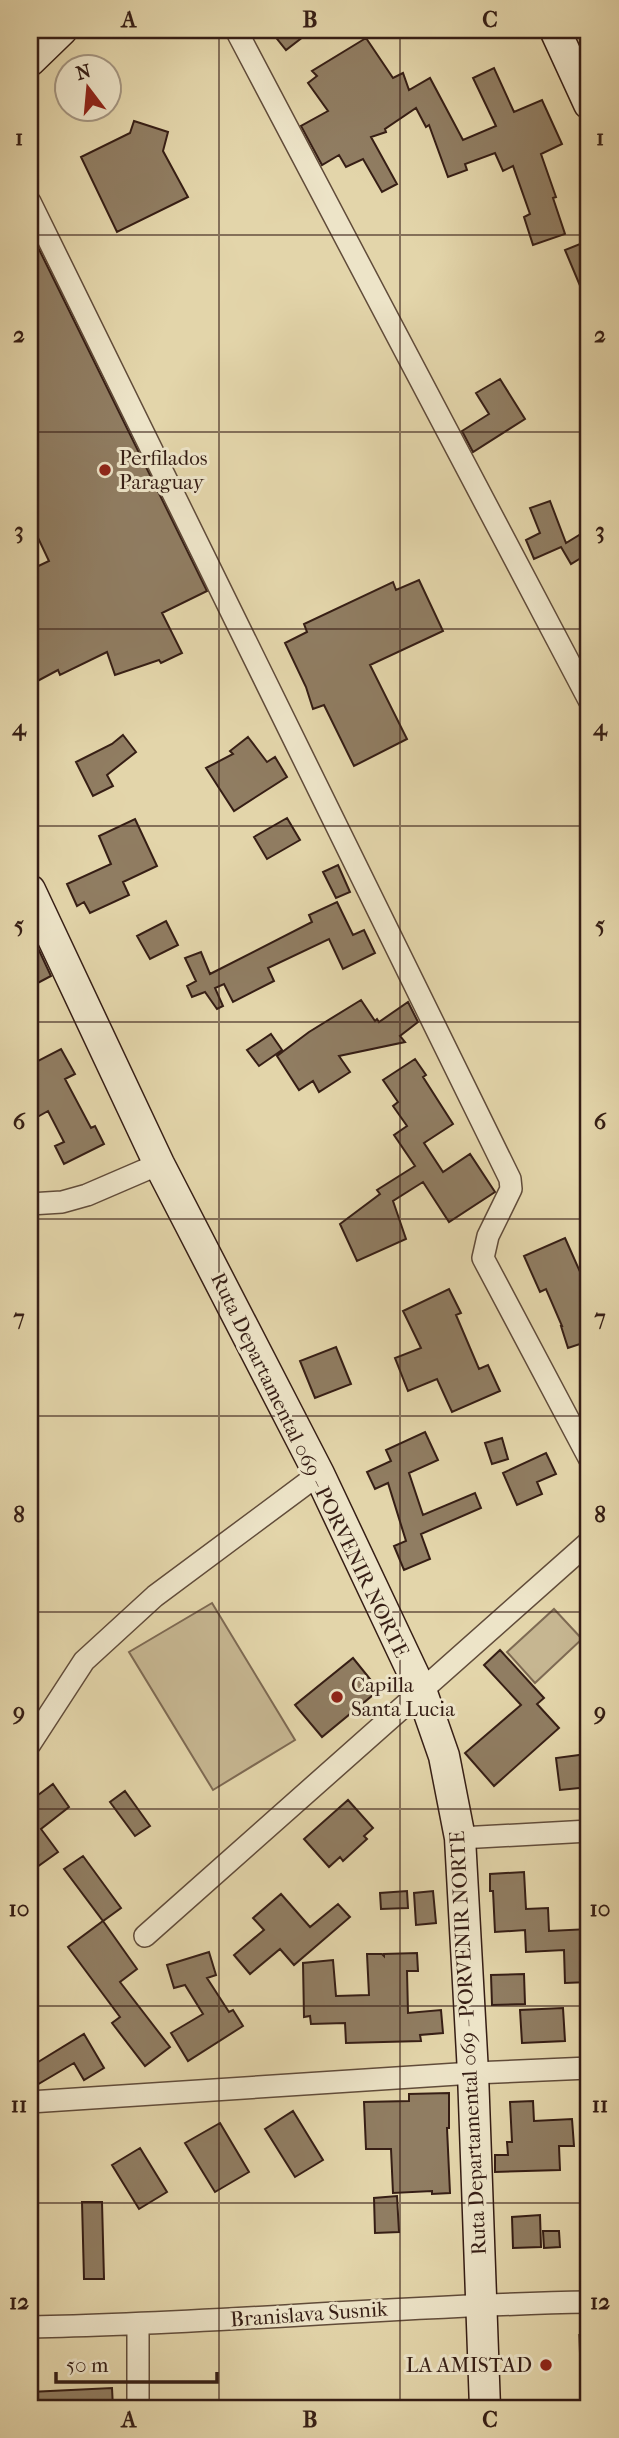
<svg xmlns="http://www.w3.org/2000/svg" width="619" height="2438" font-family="'IM FELL French Canon',serif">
	<rect width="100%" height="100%" fill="#e3d5aa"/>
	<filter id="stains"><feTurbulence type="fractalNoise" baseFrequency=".00286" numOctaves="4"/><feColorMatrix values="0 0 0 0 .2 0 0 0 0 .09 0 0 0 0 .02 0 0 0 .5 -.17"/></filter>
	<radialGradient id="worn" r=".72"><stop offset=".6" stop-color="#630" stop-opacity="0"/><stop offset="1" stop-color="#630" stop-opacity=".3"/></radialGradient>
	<path fill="#c6b691" stroke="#7e6a53" stroke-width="2" d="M212,1603L295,1740L213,1790L129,1652Z
		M554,1609L582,1639L535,1683L507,1652Z
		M579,2335H589V2408H583Z"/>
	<path fill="#907d62" stroke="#361e15" stroke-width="2" d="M270,30H312L286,50Z
		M366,38L393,78L403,73L409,90L430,78L463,140L496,126L473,78L494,68L514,112L542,100L562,144L541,154L556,197L553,198L565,234L533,245L524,217L530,214L513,166L503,171L495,153L465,164L467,170L448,177L429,125L426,127L416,108L385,129L386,132L371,137L397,184L382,192L363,159L346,167L339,155L322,165L301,126L328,111L308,83L317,76L312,71Z
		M134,121L168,132L163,151L188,197L117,232L81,157L130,133Z
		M30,231L207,591L162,613L182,653L161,663L159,660L115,675L107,652L60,675L58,670L30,685V570L49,561L30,521Z
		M580,244L583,250L589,248V307L565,250Z
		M500,379L525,419L473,452L462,431L489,414L476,393Z
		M550,501L566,543L589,529V553L571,564L561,547L534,559L526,540L540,533L530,508Z
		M419,580L443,631L370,665L407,739L354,766L324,705L313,709L306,687L285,643L307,632L304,624L393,582L396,590Z
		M123,735L136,752L107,775L113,786L93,796L76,762L112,744Z
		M248,737L267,762L275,757L287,777L234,811L206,768L233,754L230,751Z
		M287,818L300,840L267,859L254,837Z
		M135,819L157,866L123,882L129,895L90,913L84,902L77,906L67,884L111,864L99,836Z
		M338,865L350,892L336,898L323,872Z
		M337,902L353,935L364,930L375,953L343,969L329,939L268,968L274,981L233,1002L224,984L215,988L223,1006L217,1009L205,992L192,997L187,986L196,981L185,958L201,952L210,974L312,922L309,915Z
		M166,921L178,945L150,959L137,936Z
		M30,931L51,976L30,987Z
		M361,1000L375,1021L377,1019L379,1022L408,1002L418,1022L400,1036L405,1042L339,1056L350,1072L319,1092L313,1081L299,1090L277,1056L309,1032Z
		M271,1034L282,1050L259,1066L247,1050Z
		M61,1049L75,1074L65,1079L91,1128L95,1126L104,1144L64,1164L55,1146L64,1142L48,1111L30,1121V1065Z
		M415,1059L426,1075L423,1077L453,1124L424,1143L443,1172L470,1154L495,1192L449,1222L423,1182L393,1201L406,1239L357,1261L340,1224L380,1194L377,1190L415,1166L394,1135L407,1126L393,1106L398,1102L383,1080Z
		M565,1238L589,1292V1341L568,1348L561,1326H562L546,1289L540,1292L524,1256Z
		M449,1289L461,1313L456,1315L479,1369L488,1365L500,1391L452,1412L437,1379L408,1391L395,1358L421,1348L403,1311Z
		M336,1347L351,1384L315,1398L300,1361Z
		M425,1432L438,1460L409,1473L423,1515L475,1493L481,1508L421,1534L430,1559L404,1570L394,1546L406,1541L388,1483L375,1489L367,1472L391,1461L386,1450Z
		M502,1438L508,1459L492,1464L485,1443Z
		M546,1453L556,1474L537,1482L542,1494L517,1505L503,1473Z
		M500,1650L544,1698L537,1704L559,1728L494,1786L465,1753L521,1705L484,1665Z
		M353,1658L379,1690L322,1737L295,1705Z
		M587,1754L589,1787L560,1790L556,1758Z
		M53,1784L69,1807L41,1829L58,1852L30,1872V1801Z
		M125,1791L150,1826L135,1836L110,1802Z
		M348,1800L373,1828L364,1836L367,1839L343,1861L340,1857L329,1867L304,1839Z
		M83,1856L121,1908L103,1921L64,1869Z
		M524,1872L526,1909L548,1908L549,1931L589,1929V1982L565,1983L564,1950L526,1952L525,1930L495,1932L493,1891H490V1874Z
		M407,1891L408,1908L381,1909L380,1893Z
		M433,1891L436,1923L416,1925L414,1893Z
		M281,1894L310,1927L338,1904L350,1917L294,1965L280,1949L250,1974L234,1955L264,1930L253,1918Z
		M103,1921L137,1969L120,1982L170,2047L145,2066L112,2023L120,2017L68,1947Z
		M209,1952L216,1975L207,1978L229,2012L233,2010L243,2026L188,2061L171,2033L203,2014L185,1985L174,1988L167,1965Z
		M417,1953L418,1971H407L408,2013L441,2010L443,2033L420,2035L421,2041L346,2043L345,2023L311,2024L310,2016L304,2017L303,1963L333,1960L336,1996L369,1995L367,1954H382L384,1956V1954Z
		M524,1974L525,2004L492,2005L491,1975Z
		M563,2008L565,2041L522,2043L520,2010Z
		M84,2034L104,2068L84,2080L74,2063L30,2089V2067Z
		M449,2093V2128H447L450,2193L432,2194V2191L393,2193L391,2149H366L364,2102L409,2101V2094Z
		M533,2101L534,2121L572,2119L574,2146H559L560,2170L495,2172V2155H508L507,2142H512L510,2102Z
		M293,2111L323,2160L295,2177L265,2129Z
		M220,2123L249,2172L215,2192L185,2143Z
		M140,2148L167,2192L139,2209L112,2165Z
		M397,2196L399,2232L375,2233L374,2198Z
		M82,2202H102L104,2279H84Z
		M540,2215L541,2247L513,2248L512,2217Z
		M543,2231H559L560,2247L544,2248Z
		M112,2388L113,2408H30V2392Z"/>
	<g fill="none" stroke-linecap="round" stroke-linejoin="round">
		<g stroke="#614c3a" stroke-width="24">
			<path id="street" d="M236,30L589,700
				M30,202L510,1179L511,1189L488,1236L483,1258L589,1458
				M30,1204L62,1202L87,1195L159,1164
				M30,1744L84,1661L155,1596L319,1474
				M460,1838L589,1831
				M145,1936L589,1542
				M30,2102L473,2073L589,2068
				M30,2327C217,2324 402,2305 589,2302
				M138,2408V2325"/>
		</g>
		<g stroke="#361e15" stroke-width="33">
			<path id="secondary" d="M555,30L589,104
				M30,61L62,30
				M30,890L159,1164L319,1474L421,1690L444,1756L460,1838L473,2073L485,2408"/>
		</g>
		<use href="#street" stroke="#ede4c8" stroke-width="21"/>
		<use href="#secondary" stroke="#ede4c8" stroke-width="30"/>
	</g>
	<path fill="none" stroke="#361e15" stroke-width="2" stroke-opacity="0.55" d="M219,30V2408M400,30V2408M30,235H589M30,432H589M30,629H589M30,826H589M30,1022H589M30,1219H589M30,1416H589M30,1612H589M30,1809H589M30,2006H589M30,2203H589"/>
	<g fill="#8f2418" stroke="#ede4c8" stroke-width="2.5">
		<circle cx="105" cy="470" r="7"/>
		<circle cx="337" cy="1697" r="7"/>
		<circle cx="546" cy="2365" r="7"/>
	</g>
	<g text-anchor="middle" stroke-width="6" stroke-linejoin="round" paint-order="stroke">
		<g font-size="21" fill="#361e15" stroke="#ede4c8" text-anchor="start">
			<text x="119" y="465">Perfilados<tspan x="119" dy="24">Paraguay</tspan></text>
			<text x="351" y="1692">Capilla<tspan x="351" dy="24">Santa Lucia</tspan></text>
			<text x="532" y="2372" text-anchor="end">LA AMISTAD</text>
		</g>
		<g font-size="21" fill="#361e15" stroke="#ede4c8">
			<text transform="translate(310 1465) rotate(64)" y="7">Ruta Departamental 069 - PORVENIR NORTE</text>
			<text transform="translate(468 2043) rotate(-93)" y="7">Ruta Departamental 069 - PORVENIR NORTE</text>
			<text transform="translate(309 2314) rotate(-4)" y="7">Branislava Susnik</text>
		</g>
	</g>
	<rect width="619" height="2438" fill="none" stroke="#e3d5aa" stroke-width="77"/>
	<g transform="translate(88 88) rotate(344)"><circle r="33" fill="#ede4c8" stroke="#a49580" stroke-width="2"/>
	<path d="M0-5L12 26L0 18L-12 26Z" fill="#8f2418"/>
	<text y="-10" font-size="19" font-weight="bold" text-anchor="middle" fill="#361e15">N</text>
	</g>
	<path d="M56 2372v10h161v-10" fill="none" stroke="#361e15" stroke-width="3.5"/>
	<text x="66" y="2372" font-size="21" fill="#361e15" stroke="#ede4c8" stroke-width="5" paint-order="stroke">50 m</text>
	<rect x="38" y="38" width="542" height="2362" fill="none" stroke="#361e15" stroke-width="2.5"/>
	<g font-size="23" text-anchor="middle" font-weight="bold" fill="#361e15">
		<text x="129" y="27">A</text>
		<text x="310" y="27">B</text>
		<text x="490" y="27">C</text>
		<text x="19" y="145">1</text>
		<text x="600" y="145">1</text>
		<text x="19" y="342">2</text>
		<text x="600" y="342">2</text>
		<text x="19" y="538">3</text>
		<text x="600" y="538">3</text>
		<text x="19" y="735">4</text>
		<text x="600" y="735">4</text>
		<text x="19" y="932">5</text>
		<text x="600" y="932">5</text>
		<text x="19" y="1129">6</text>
		<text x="600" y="1129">6</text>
		<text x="19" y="1325">7</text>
		<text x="600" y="1325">7</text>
		<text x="19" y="1522">8</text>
		<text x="600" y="1522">8</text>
		<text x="19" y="1719">9</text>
		<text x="600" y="1719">9</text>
		<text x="19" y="1916">10</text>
		<text x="600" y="1916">10</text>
		<text x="19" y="2112">11</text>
		<text x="600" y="2112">11</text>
		<text x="19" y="2309">12</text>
		<text x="600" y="2309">12</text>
		<text x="129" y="2427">A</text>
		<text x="310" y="2427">B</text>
		<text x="490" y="2427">C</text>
	</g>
	<rect width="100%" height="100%" filter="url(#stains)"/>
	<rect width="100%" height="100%" fill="url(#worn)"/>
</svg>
